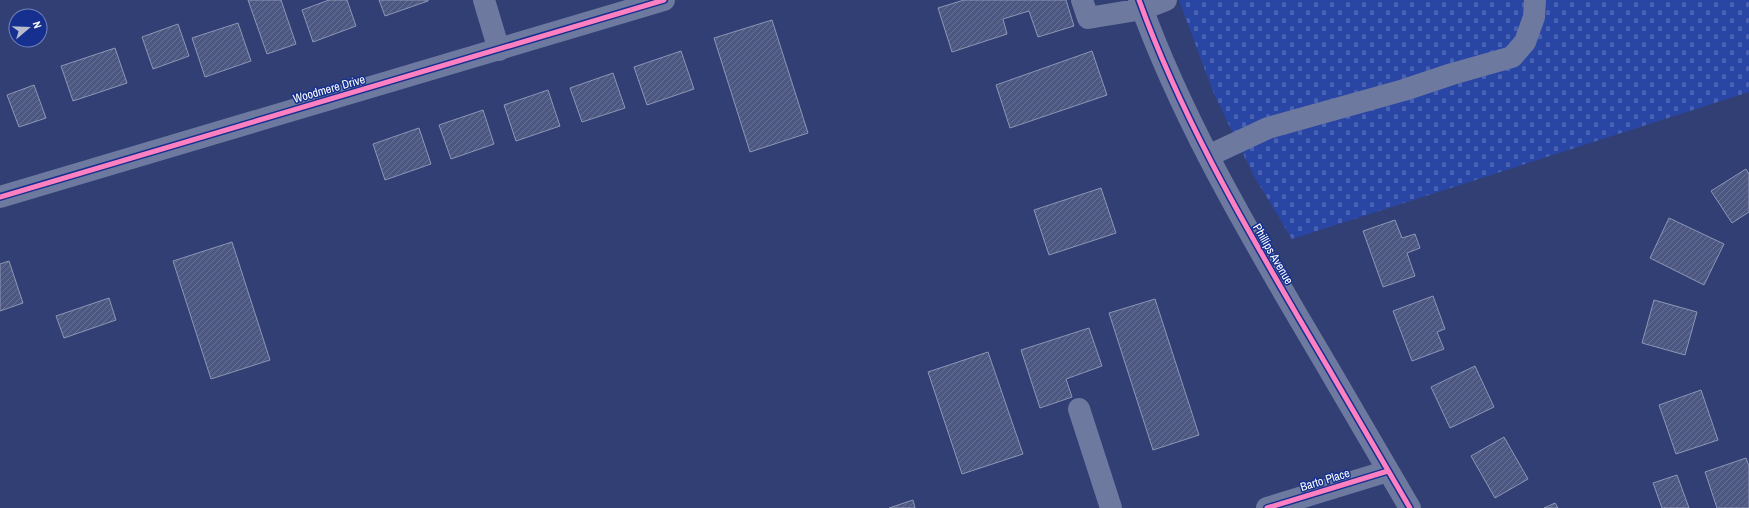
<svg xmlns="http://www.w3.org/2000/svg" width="1749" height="508" font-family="'Archivo Narrow',sans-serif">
	<defs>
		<pattern id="cemetery-stones" width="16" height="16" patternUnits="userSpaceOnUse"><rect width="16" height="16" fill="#2946a5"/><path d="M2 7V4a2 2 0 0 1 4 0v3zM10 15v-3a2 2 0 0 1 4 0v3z" fill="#4962b2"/></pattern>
		<pattern id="building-hatch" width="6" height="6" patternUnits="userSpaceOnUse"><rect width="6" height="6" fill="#4c5882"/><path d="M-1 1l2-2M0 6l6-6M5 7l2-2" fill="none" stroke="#677195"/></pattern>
	</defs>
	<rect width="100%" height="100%" fill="#313f74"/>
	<path fill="url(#cemetery-stones)" d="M1179,0H1749V92L1292,239L1254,176L1214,94Z"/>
	<path fill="url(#building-hatch)" stroke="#8d96b5" d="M248,0H281L296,44L267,54Z
		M329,0H347L356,26L313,42L302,10Z
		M379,0H428V1L385,16Z
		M964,0H1066L1074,26L1038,37L1029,11L1003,19L1007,34L952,52L938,8Z
		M772,20L808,133L750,152L714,38Z
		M238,23L251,61L205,77L192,38Z
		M178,24L189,56L153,69L142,37Z
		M115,48L127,83L73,101L61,66Z
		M681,51L694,89L647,105L634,67Z
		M1092,51L1107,95L1010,128L996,85Z
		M613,73L625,108L582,122L570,88Z
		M34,85L46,118L19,127L7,95Z
		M548,90L560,126L516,141L504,105Z
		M483,110L494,144L451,159L439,125Z
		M419,128L431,164L385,180L373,144Z
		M1746,169L1749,174V212L1732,223L1711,191Z
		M1101,188L1116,233L1049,255L1034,210Z
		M1669,218L1724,244L1704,285L1650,258Z
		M1395,220L1402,238L1415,234L1420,248L1407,253L1415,276L1383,287L1363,231Z
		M232,242L270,360L211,379L173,261Z
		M9,261L23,303L0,311V264Z
		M1433,296L1445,329L1437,332L1444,349L1412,361L1393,311Z
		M109,298L116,320L64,338L56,316Z
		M1155,299L1199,435L1153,450L1109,313Z
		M1654,300L1697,312L1685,355L1642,343Z
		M1089,328L1102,366L1066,379L1072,397L1040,408L1021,350Z
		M988,352L1023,454L962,474L928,372Z
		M1475,366L1494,407L1450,428L1431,387Z
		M1701,390L1718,440L1676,454L1659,405Z
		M1504,437L1528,479L1495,498L1471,456Z
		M1746,458L1749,466V508H1717L1705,472Z
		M1677,475L1689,508H1662L1653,483Z
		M913,500L915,508H889Z
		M1555,503L1558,508H1544Z"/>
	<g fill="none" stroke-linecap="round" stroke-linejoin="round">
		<path stroke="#6d799f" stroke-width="22" d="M484,0L499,50
			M1082,0L1088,18L1143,9L1166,0
			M1139,0C1179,111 1238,214 1297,315C1335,379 1372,443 1410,508
			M1208,156L1268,128L1404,90L1452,74L1512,57L1525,42L1534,17L1535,0
			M0,197L664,0
			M1079,409L1111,508
			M1267,508L1388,471"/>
		<g stroke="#16308f" stroke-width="8">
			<path id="cycleway" d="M1139,0C1179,111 1238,214 1297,315C1335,379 1372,443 1410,508
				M0,197L664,0
				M1267,508L1388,471"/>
		</g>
		<use href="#cycleway" stroke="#ff80c0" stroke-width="5"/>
	</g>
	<g text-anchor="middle" stroke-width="3" stroke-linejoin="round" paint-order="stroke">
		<g font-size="12" fill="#fff" stroke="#16308f">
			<text transform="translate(329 89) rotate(-16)" y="4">Woodmere Drive</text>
			<text transform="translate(1273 254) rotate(60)" y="4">Phillips Avenue</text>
			<text transform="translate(1325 480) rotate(-17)" y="4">Barto Place</text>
		</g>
	</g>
	<g transform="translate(28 28) rotate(71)"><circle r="19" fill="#16308f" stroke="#7383bc"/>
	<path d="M0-3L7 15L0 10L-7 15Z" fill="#b7bcce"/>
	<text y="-6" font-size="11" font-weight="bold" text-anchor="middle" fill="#ffffff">N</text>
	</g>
</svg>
